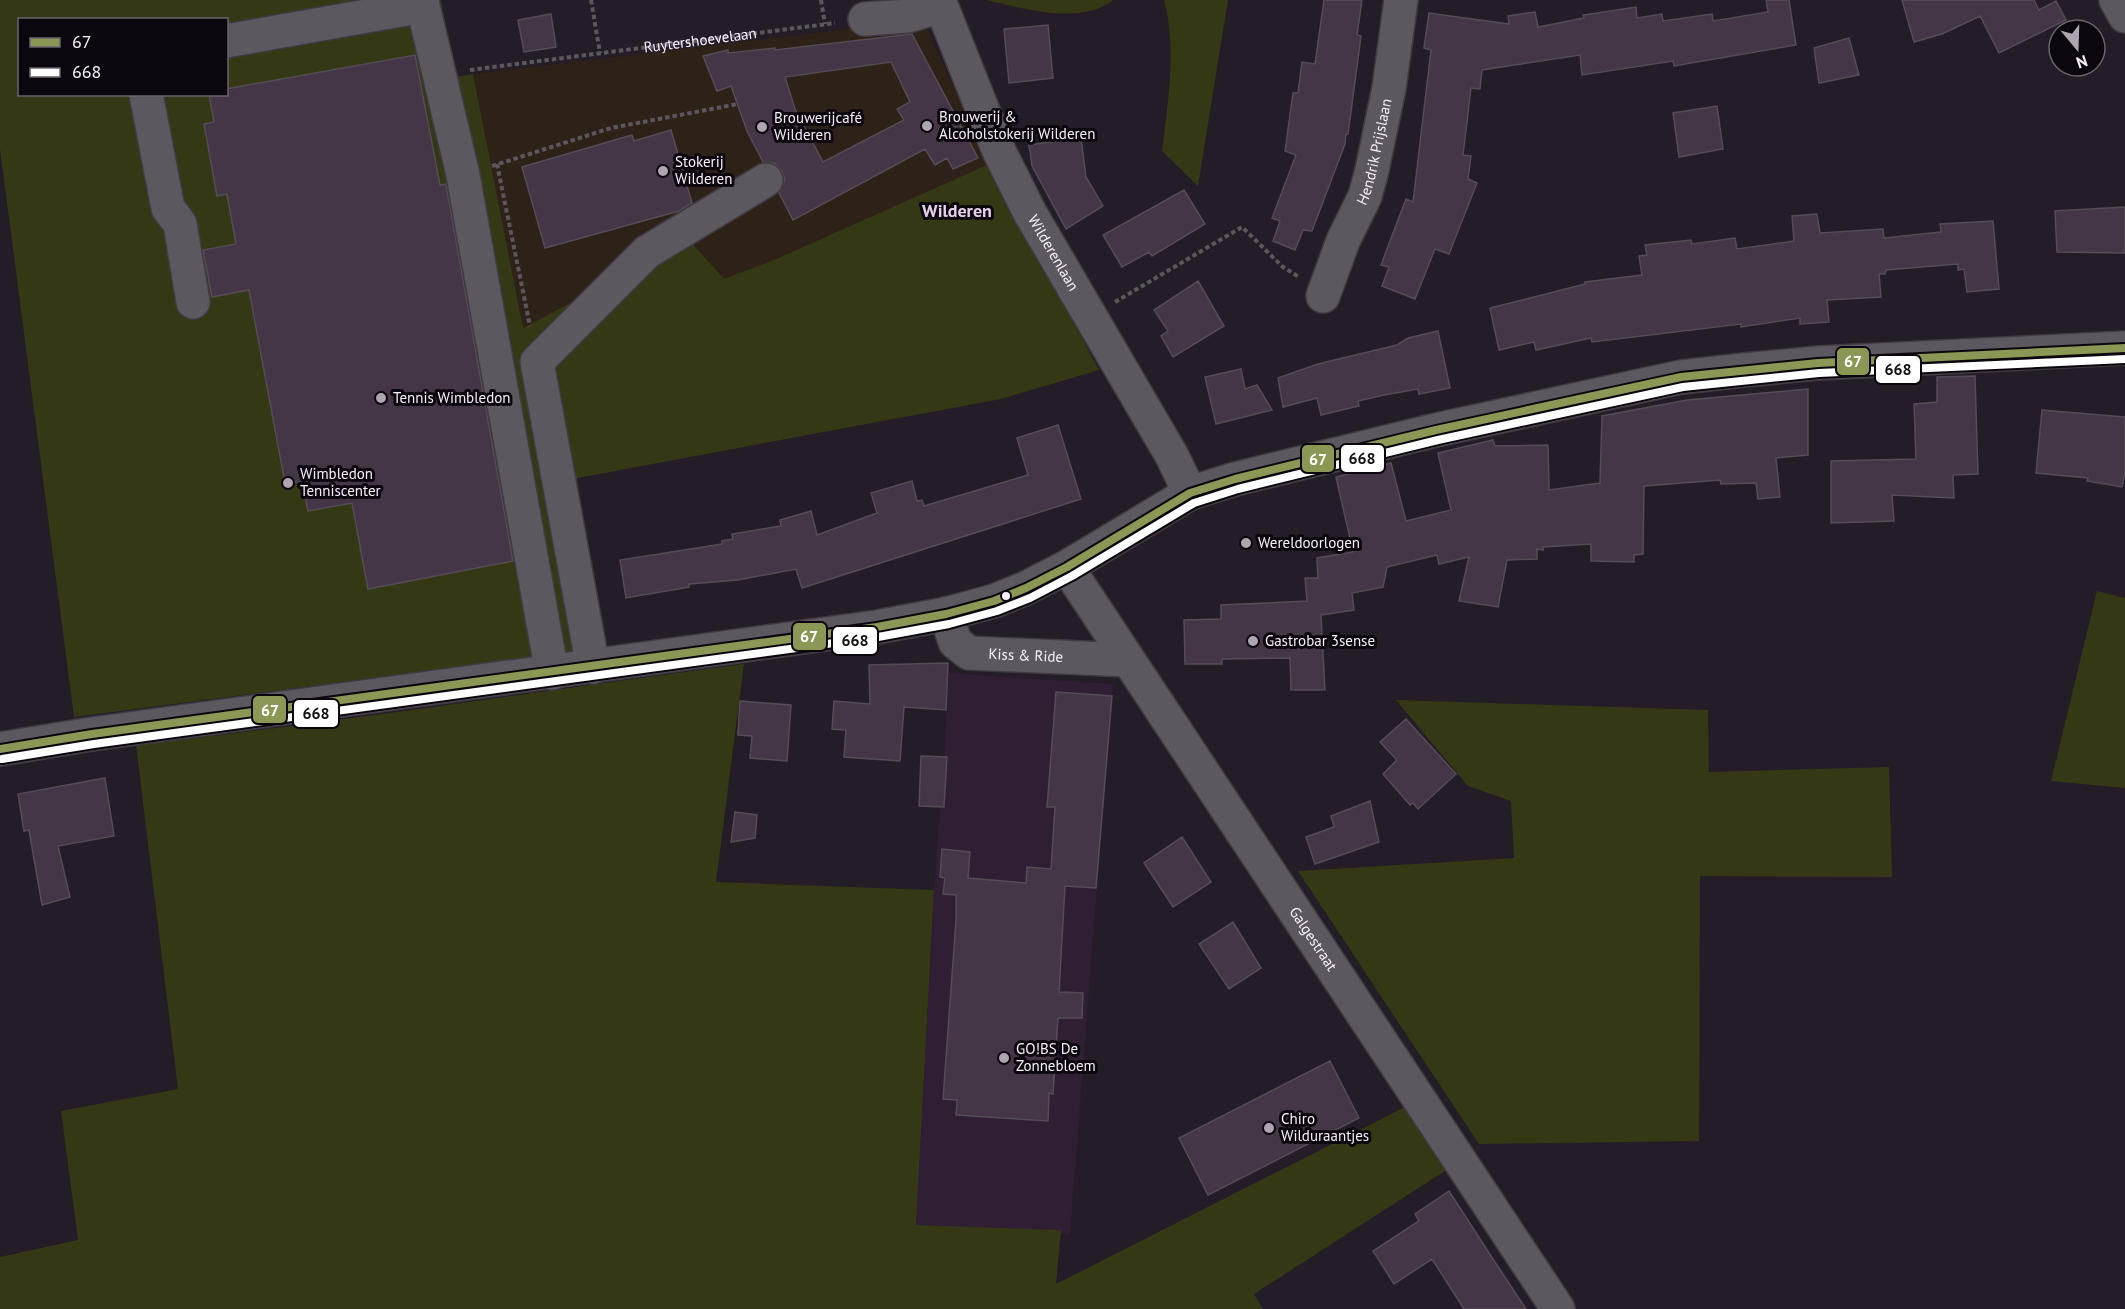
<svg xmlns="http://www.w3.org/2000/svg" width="2125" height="1309" font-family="'PT Sans',sans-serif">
	<rect width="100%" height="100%" fill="#241c27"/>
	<path fill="#2f1e34" d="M949,673L1113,684L1070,1235L916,1225L934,890L940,807H945L946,758L944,757Z"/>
	<path fill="#2e2218" d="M923,20L989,164L774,260L724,280L689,240L523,328L473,74Z"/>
	<path fill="#353815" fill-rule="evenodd" d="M0,0H441L455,77L473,74L523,328L689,240L724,279L774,260L989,164L1099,370L1001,399L567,480L605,648L74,717L0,149ZM20,20H226V94H20Z
		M986,0H1113C1081,26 1021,8 986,0Z
		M1164,0H1228L1198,186L1162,151C1168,101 1177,49 1164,0Z
		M2097,591L2125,598V788L2051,781Z
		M744,664L716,882L934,890L916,1225L1061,1230L1056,1284L1409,1105L1451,1167L1254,1294L1263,1309H0V1257L78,1240L61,1111L178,1089L136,745C339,722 541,691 744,664Z
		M1396,700L1708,710L1709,772L1889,767L1892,877L1700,876L1699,1141L1479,1144L1298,871L1514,858L1511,801L1468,786Z"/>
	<path fill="#443646" stroke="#544d56" stroke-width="1.5" fill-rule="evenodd" d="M1324,0H1362L1357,35L1361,36L1348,134H1346L1345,144L1312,231L1303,230L1295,250L1273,241L1280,221L1272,218L1296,155L1285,151L1293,93H1298L1302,62L1315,64Z
		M1766,0H1789L1796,45L1674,66L1673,61L1582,75L1580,55L1482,70L1480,89L1471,88L1463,155L1471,156L1468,179L1477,183L1449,254L1435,249L1415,299L1382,286L1389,267L1381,265L1393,233L1406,199L1413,202L1431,50L1424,48L1429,13L1509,24L1508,16L1535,12L1538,27L1584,18L1583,15L1636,7L1637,18L1662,14L1663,21L1712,14L1713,21L1768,12Z
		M1902,0H2034L2039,10L2056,1L2066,20L1999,53L1980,16L1942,34L1914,42Z
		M551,14L556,47L524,52L518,20Z
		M1048,25L1053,78L1009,83L1004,29Z
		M912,34L978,158L953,169L947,158L935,165L925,149L793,220L779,193L785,180L782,171L774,163L763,162L747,131L731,86L717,91L703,56L728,50V53L775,48V50ZM891,62L910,102L897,109L904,120L823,162L795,109L785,77Z
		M1849,38L1859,75L1819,83L1814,48Z
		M415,55L440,185L446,184L513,561L368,589L352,503L308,511L302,482L285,483L249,290L212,297L203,250L236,244L227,194L217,196L204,124L214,122L209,94H226V89Z
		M1717,106L1723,149L1679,157L1673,113Z
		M671,130L692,203L679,211L545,248L522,167L632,135L634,141Z
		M1081,138L1086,177L1103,206L1066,229L1032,166L1029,145Z
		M1184,190L1205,224L1152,256L1149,252L1122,267L1103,235Z
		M2125,207V253L2057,252L2055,211Z
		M1817,214L1820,233L1883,229L1884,238L1941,232L1940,224L1993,221L1999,289L1967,292L1964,269L1958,270V264L1886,270L1885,274H1879L1881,297L1827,300L1829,322L1800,324V318L1741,327V324L1592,342L1591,338L1536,350L1534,342L1499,350L1490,308L1585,284V282L1642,275L1639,256L1647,255L1645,245L1691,240L1692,244L1735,238L1737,249L1794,241L1792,216Z
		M1198,281L1224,326L1173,357L1161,336L1168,331L1154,310Z
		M1438,331L1450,388L1419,394L1418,389L1384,395L1358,401L1359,406L1321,415L1317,398L1283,407L1278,378L1318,364L1397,345L1408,338Z
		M1241,369L1245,389L1257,385L1272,410L1216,424L1205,377Z
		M1975,376L1978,474L1953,475L1954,498L1892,495L1894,521L1831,523V461L1916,459L1914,404L1937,402V377Z
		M1808,389V455L1776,458L1780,497L1758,499L1756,483L1721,484L1720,480L1644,486L1643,554L1634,555V562L1591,561V544L1543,547V550L1537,549V559L1507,560L1498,607L1459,601L1469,557L1439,564L1437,555L1387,567L1383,587L1352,593L1354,610L1321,615L1325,690H1291L1290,658L1222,659V664H1185L1184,620L1221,619V605L1307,601L1305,578H1318L1317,558L1353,552L1336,477L1391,463L1406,521L1451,510L1438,453L1493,440L1495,446L1548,445L1549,490L1600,483L1602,416L1687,400Z
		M2042,410L2125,417V472L2122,487L2087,481L2088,478L2036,473Z
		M1058,425L1081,499L802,588L796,569L738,580L689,584V587L626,598L620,560L722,544V541L733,539L732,534L781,526L780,520L811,511L817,535L877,513L871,493L912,481L917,501L922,500L924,506L1028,475L1017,438Z
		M948,663L946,710L904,707L900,761L844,757L846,730L832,729L834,701L870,704L869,665Z
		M1056,692L1112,696L1096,888L1065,886L1059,992L1083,993L1082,1018H1058L1053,1094L1049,1093L1048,1121L956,1115L957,1100L943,1099L956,920V895L943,894L945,878L940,877L942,849L970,852L968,878L1026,883L1027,867L1051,869L1055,807H1047Z
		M740,701L791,705L787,761L750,758L752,736L738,735Z
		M1406,719L1456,774L1418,809L1413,803L1410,805L1383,774L1397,760L1380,742Z
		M921,756L947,757L944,807L919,806Z
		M105,778L114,836L58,846L70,897L42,905L29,830L24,831L18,794Z
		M1370,801L1379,842L1315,864L1306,837L1334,827L1331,816Z
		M735,812L757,815L755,838L731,842Z
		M1182,837L1211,882L1173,907L1144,863Z
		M1233,922L1261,968L1229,989L1199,944Z
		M1330,1061L1359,1118L1208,1195L1179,1138Z
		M1449,1191L1489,1253L1526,1309H1464L1432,1259L1394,1284L1373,1251L1419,1221L1415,1214Z"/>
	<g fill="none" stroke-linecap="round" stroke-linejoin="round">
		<g stroke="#403a42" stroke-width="36">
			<g id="minor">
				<path id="s2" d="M939,0L999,151L1030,213L1172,456L1190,493"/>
				<path d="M2116,0L2125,16"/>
				<path d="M865,19L908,16L941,6"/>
				<path d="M226,41L423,6L463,175L552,673"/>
				<path d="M146,94L168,208L180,224L193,302"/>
				<path id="s3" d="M1323,296L1343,241L1365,196L1372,170L1389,88L1401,0"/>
				<path id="s4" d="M1067,567L1558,1309"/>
				<path id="s5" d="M946,614L955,642L969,653L1128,660"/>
				<path d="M593,667L537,362L647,252L766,180"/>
				<path d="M0,749L92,734L877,627L946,614L994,601L1026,588L1067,567L1190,493L1235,479L1436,430L1681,377L1744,370L1818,363L2125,348"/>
			</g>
		</g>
		<g stroke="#5c575e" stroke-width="4" stroke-dasharray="4.5 3" stroke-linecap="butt">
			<path d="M591,0L600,53"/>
			<path d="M821,0L825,24"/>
			<path id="s1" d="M470,70L835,23"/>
			<path d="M497,164L530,326"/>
			<path d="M492,166L611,128L738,104"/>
			<path d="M1115,302L1242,227L1283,267L1299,277"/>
		</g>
		<use href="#minor" stroke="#5d575f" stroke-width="33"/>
		<g stroke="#0c060e" stroke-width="12">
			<path id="bus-1" d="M0,749L92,734L877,627L946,614L994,601L1026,588L1067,567L1190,493L1235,479L1436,430L1681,377L1818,363L2125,348"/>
		</g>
		<g stroke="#0c060e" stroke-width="12">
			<path id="bus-2" d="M2,759L94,744L878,637L949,624L997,611L1030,598L1072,576L1194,503L1238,489L1438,440L1683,387L1819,373L2125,359"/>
		</g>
		<use href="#bus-1" stroke="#8b9754" stroke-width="8"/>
		<use href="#bus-2" stroke="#fff" stroke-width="8"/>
	</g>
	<g fill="#aea5b1" stroke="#0c060e" stroke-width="2">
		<circle cx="927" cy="126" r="6"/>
		<circle cx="762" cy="127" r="6"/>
		<circle cx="663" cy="171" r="6"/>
		<circle cx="381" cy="398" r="6"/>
		<circle cx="288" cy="483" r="6"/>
		<circle cx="1246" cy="543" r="6"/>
		<circle cx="1253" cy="641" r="6"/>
		<circle cx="1004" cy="1058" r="6"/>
		<circle cx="1269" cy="1128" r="6"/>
	</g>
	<circle fill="#f9effc" stroke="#0c060e" stroke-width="2" cx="1006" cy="596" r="5"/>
	<g text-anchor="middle" stroke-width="6" stroke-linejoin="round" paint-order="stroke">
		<g font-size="15" fill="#f9effc" stroke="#0c060e">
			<text dy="5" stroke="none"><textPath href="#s1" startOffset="232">Ruytershoevelaan</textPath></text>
			<text dy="5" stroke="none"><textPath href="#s3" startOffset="154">Hendrik Prijslaan</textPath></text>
			<text dy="5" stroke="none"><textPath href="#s2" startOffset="278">Wilderenlaan</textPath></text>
			<text dy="5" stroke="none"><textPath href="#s5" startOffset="104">Kiss &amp; Ride</textPath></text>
			<text dy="5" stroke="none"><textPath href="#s4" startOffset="446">Galgestraat</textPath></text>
		</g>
		<g font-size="15" fill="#f9effc" stroke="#0c060e" text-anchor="start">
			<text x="939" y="122">Brouwerij &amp;<tspan x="939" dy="17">Alcoholstokerij Wilderen</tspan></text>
			<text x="774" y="123">Brouwerijcafé<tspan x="774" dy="17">Wilderen</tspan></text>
			<text x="675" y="167">Stokerij<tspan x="675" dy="17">Wilderen</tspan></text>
			<text x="393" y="403">Tennis Wimbledon</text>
			<text x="300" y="479">Wimbledon<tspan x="300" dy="17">Tenniscenter</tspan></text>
			<text x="1258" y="548">Wereldoorlogen</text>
			<text x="1265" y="646">Gastrobar 3sense</text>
			<text x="1016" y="1054">GO!BS De<tspan x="1016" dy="17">Zonnebloem</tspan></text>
			<text x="1281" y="1124">Chiro<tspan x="1281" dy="17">Wilduraantjes</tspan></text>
		</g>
		<g font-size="18" font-weight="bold" fill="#e5d1ea" stroke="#0c060e">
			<text x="957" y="217">Wilderen</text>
		</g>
	</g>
	<g stroke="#0c060e" stroke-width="2">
		<rect x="1836" y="347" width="34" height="29" rx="6" fill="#8b9754"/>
		<rect x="1875" y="355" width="46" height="29" rx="6" fill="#fff"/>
		<rect x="1340" y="444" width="45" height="29" rx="6" fill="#fff"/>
		<rect x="1301" y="444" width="34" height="29" rx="6" fill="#8b9754"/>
		<rect x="792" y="622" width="35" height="29" rx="6" fill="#8b9754"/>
		<rect x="832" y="626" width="46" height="29" rx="6" fill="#fff"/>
		<rect x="252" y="695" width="35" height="29" rx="6" fill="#8b9754"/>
		<rect x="293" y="699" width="46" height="29" rx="6" fill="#fff"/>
	</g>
	<g font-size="16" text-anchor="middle" font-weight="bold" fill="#fff">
		<text x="1853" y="367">67</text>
		<text x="1318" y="465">67</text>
		<text x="809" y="642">67</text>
		<text x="270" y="716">67</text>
	</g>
	<g font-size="16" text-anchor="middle" font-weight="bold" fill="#111">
		<text x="1898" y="375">668</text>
		<text x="1362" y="464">668</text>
		<text x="855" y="646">668</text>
		<text x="316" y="719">668</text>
	</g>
	<rect x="18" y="18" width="210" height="78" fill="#0c060e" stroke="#6b636d" stroke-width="1.5"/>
	<rect x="30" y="38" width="30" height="9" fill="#8b9754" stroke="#6b636d" stroke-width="1.5"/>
	<text x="72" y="48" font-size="18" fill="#f9effc">67</text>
	<rect x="30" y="68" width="30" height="9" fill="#ffffff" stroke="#6b636d" stroke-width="1.5"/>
	<text x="72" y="78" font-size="18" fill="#f9effc">668</text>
	<g transform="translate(2077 48) rotate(161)"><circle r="28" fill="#0c060e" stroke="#6b636d" stroke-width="1.5"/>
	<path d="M0-4.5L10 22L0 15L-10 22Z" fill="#aea5b1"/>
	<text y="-9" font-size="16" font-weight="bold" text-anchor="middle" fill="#f9effc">N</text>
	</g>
</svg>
